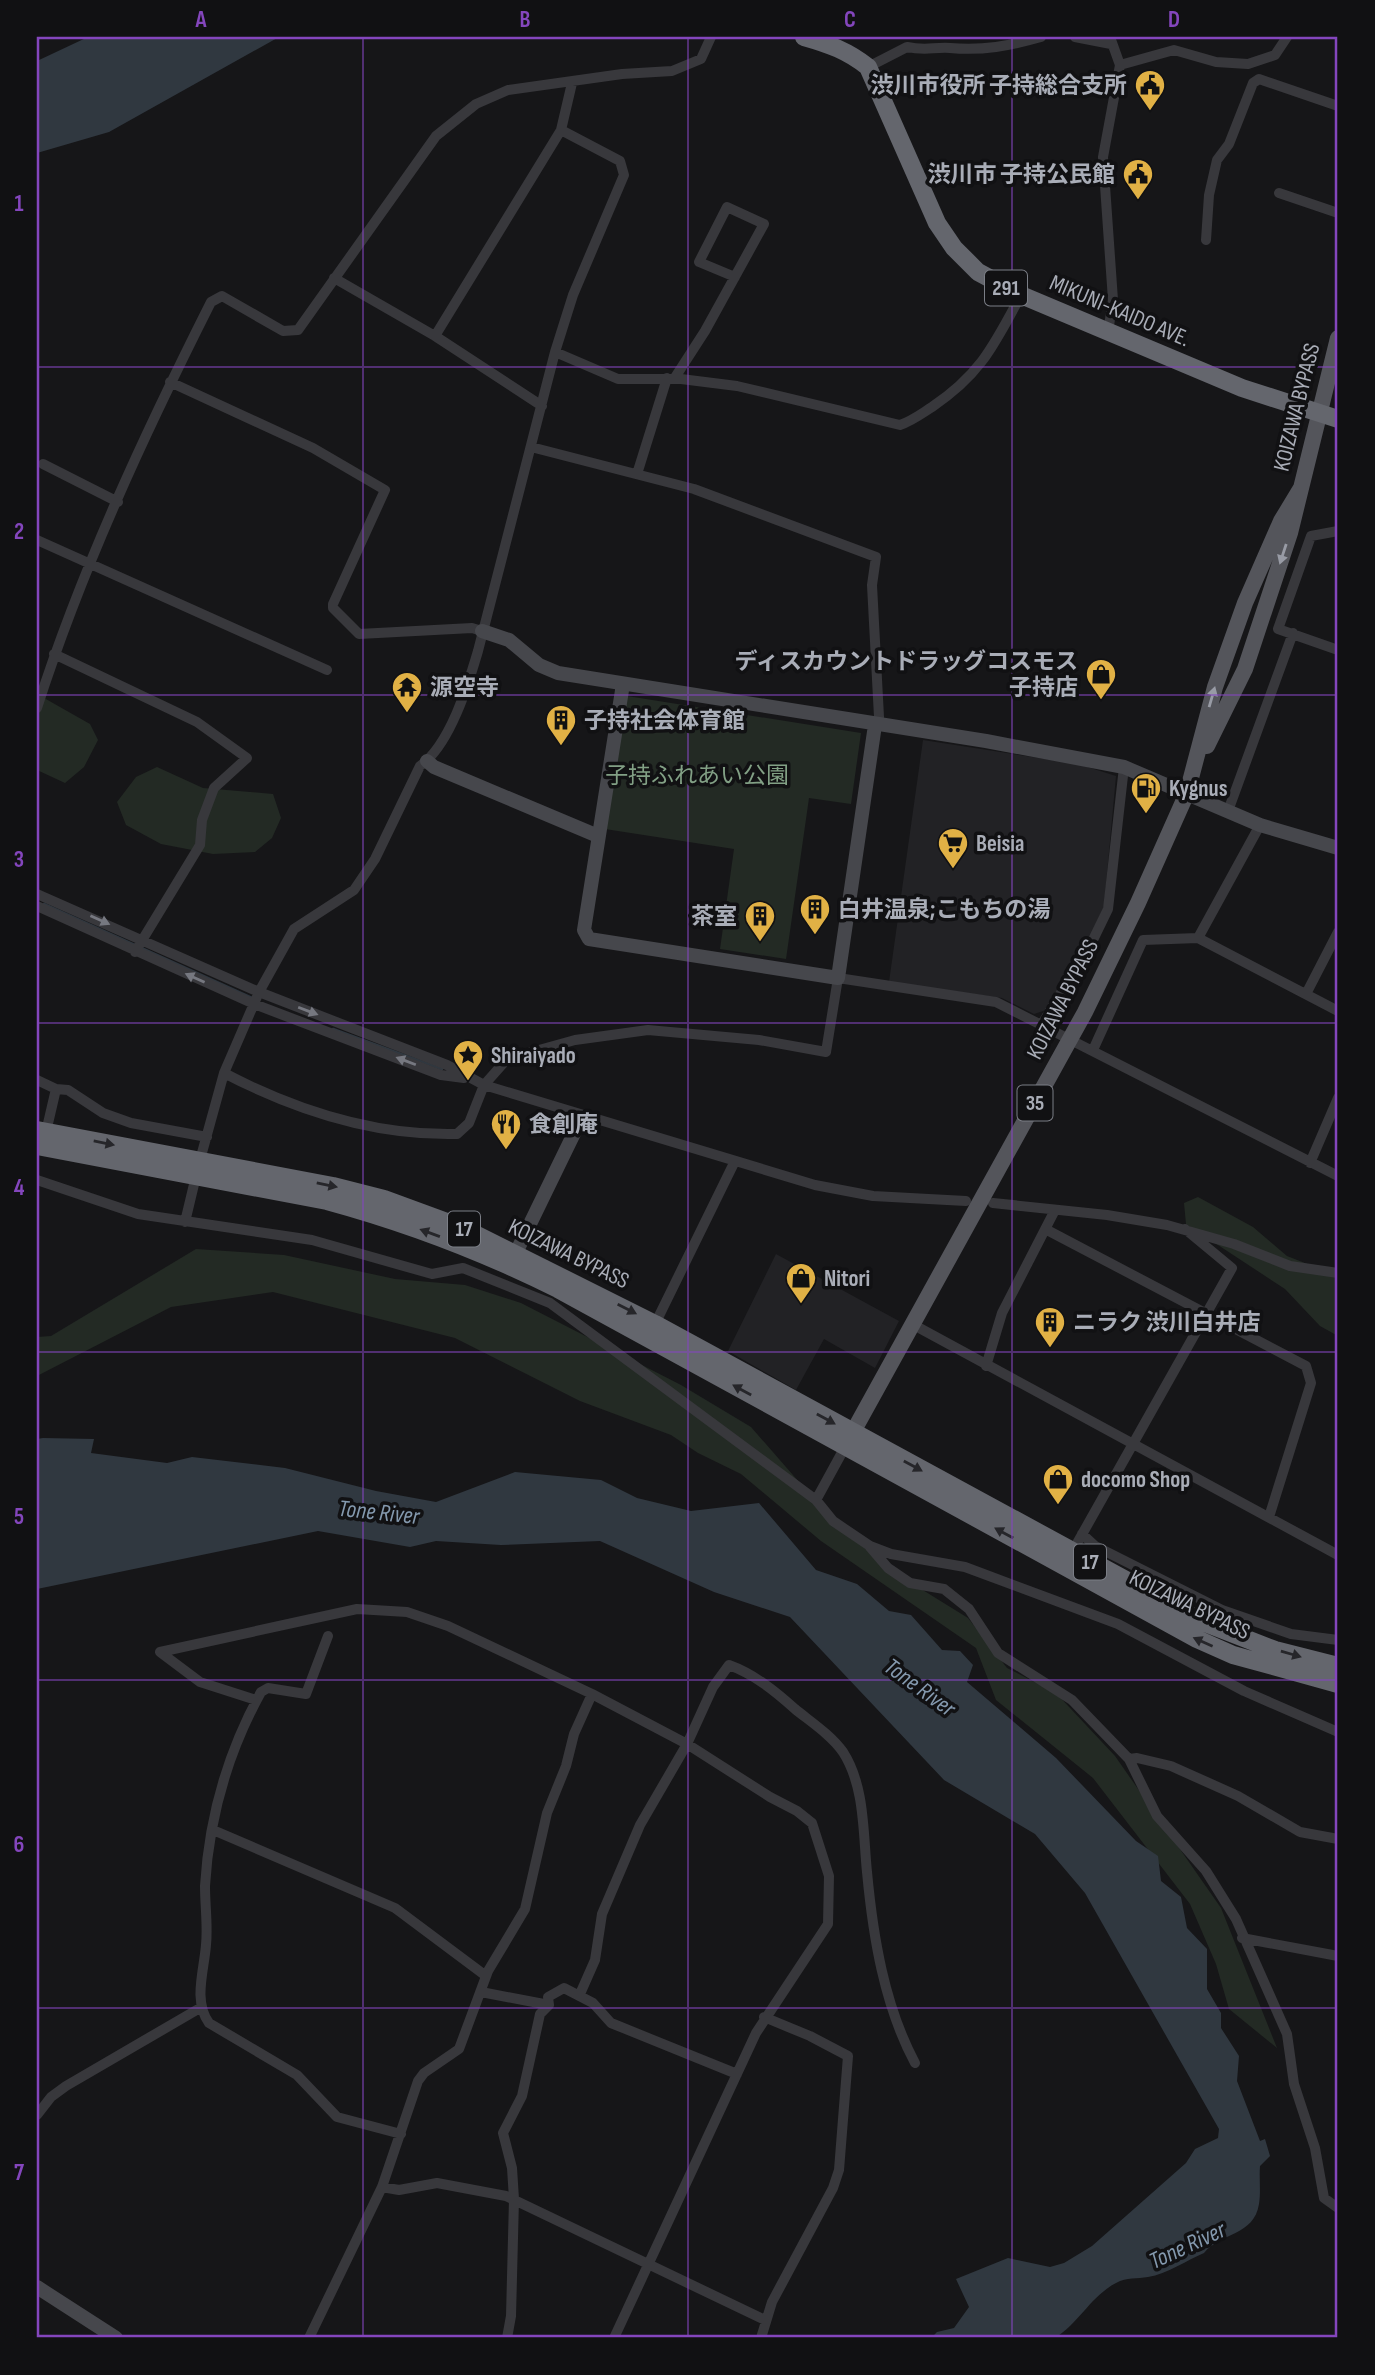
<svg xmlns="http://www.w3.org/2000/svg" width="1375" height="2375" font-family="'Sofia Sans Condensed','Noto Sans JP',sans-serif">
	<rect width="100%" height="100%" fill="#161618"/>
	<path fill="#222225" d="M923,740L1078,764L1116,776L1104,906L1087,944L1046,1010L1034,1014L1002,998L889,982Z
		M776,1254L899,1321L875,1368L824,1339L796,1390L728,1351Z"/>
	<path fill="#232a24" d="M37,694L90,724L98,740L84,767L65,783L37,770Z
		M627,696L861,733L851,804L809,798L786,959L720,949L734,849L605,829Z
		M157,767L203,788L273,794L281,818L272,838L255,852L213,854L161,844L126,825L117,802L136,777Z
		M1198,1197L1253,1227L1287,1256L1338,1276V1336L1320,1326L1285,1289L1186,1224L1184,1203Z
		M196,1249L284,1255L395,1279L465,1285L521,1303L681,1385L751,1427L833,1521L892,1571L968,1618L1007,1668L1056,1693L1115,1756L1221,1908L1277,2048L1229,2009L1216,1964L1190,1904L1093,1778L996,1700L976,1648L821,1541L741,1474L698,1453L671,1435L580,1401L455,1338L273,1292L171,1307L37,1376V1337L51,1336Z"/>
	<path fill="#303840" d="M88,37H279L109,132L37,153V61Z
		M43,1438L94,1439L91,1453L167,1463L192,1457L285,1468L376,1491L436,1502L515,1472L601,1480L637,1498L691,1511L759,1503L816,1570L857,1584L889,1611L911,1615L942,1650L960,1651L973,1665L967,1682L1056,1758L1136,1841L1158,1856L1161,1881L1181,1897L1187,1928L1207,1949V1989L1221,2013V2028L1239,2056L1237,2081L1260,2141L1265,2139L1270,2156L1260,2166C1259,2178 1261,2192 1259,2204C1254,2236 1221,2232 1204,2253C1187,2260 1167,2274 1148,2277C1137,2279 1127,2277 1116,2283C1091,2296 1079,2323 1055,2338H931L937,2332L954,2328L969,2307L956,2279L1008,2258L1050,2267L1064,2263L1092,2246L1186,2163L1195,2149L1218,2138L1219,2129L1085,1893L1035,1834L944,1780L790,1617L714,1592L600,1541L501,1545L436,1541L410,1547L318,1531L37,1589V1439Z"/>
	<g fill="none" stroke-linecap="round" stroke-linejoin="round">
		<path stroke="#303840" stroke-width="2.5" d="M44,904L252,998
			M333,1029L442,1069"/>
		<path stroke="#38383c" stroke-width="10" d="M1075,37L1111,44
			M1120,65L1174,50L1216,62L1248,64L1275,55L1287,37
			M868,67L907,47C926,51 933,47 950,48C983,51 1009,46 1041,37
			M1279,193L1338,213
			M1206,240L1209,195L1217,160L1229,144L1253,83L1259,79L1338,106
			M334,278L435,336L542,406
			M1108,332L1113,300L1103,157L1120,65L1110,37
			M435,336L561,130L572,83
			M555,352L618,379H681L737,386L900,425C912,421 921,414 932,407C981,374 994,345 1021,295
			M674,379L705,331L764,224L727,207L699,262L735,277
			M170,382L313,448L385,490L333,604V608L359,634L472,628L482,631
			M531,447L694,489L876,557L872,585L879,717L875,725
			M43,464L118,502
			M637,474L667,378
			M1338,531L1311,536L1278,629L1338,650
			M37,540L327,670
			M54,654L197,722L247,758L214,788L202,820L200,845L135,952
			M37,708C82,568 145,433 211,302L222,296L283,331L298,330L436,136L476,104L508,90L622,74L672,71L701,59L711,37
			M1228,811L1293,633
			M37,894L259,992L447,1065L484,1085L815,1185L873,1196L966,1201
			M37,906L254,1004L441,1075L464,1078
			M1198,938L1260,825
			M1306,994L1338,932
			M1042,1024L1092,942L1108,909L1124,767
			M1093,1050L1143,940L1198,938L1338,1011
			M224,1073C295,1110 376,1136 457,1134L469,1123L484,1085L507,1059L575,1040L648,1030L759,1040L826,1052L838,978L996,1002L1338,1176
			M37,1080L56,1089L68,1090L103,1113L131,1123L207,1137
			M46,1132L56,1089
			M200,1160L224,1073L259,992L294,929L354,890L375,859L420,766C450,745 468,685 478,651L555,352L573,295L624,175L620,161L561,130
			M1310,1163L1338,1098
			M37,1180L138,1214L312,1240L432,1274L463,1268L550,1303L816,1500L833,1521L870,1546L891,1554L965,1567L1118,1624L1244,1691L1338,1732
			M993,1203L1107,1215L1167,1225L1234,1244L1290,1266L1338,1273
			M185,1222L196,1176
			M1047,1230L1306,1366L1311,1383L1269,1517
			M655,1324L734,1163
			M912,1324L1338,1555
			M986,1366L1002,1313L1055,1210
			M816,1500L845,1447
			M1082,1534L1095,1546L1222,1610L1291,1634L1338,1640
			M870,1547L888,1568L910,1583L944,1589L969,1609L998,1653L1072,1700L1129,1759L1157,1816L1206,1871L1236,1919L1287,2034L1294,2084L1315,2148L1324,2198L1338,2208
			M1071,1554L1232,1268L1185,1229
			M328,1636L306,1694L268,1688L261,1692C228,1752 209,1818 205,1886C205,1906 208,1926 206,1945C204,1971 193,2001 209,2023L297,2075L337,2117L401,2134
			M160,1652L357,1609L407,1612L448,1626L592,1694L687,1744L770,1797L797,1811L812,1823L829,1876L828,1924L756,2033L614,2338
			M160,1652L200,1682L256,1700
			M1129,1759L1137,1758L1171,1766L1238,1796L1300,1832L1338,1839
			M213,1830L395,1908L486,1976
			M1242,1938L1338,1956
			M481,1992L549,2005
			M580,1994L595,1960L602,1914L640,1825L687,1744L713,1687L729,1665C754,1674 775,1691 795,1709C811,1722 831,1735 843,1752C865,1786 863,1833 867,1872C873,1936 884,2005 915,2063
			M37,2115L51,2097L66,2086L200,2008
			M382,2187L399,2190L437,2183L506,2196L765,2320
			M309,2338L382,2187L418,2081L424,2073L459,2049L488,1971L525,1909L547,1813L566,1766L574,1734L592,1694
			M507,2338L511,2316L514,2199L512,2168L503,2133L522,2096L540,2014L549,2005L548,1997L564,1988L593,2003L611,2023L737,2074
			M761,2338L772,2302L833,2188L839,2170L848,2056L810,2036L764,2017"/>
		<path stroke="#46474c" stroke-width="14" d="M482,631L509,640L539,665L558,673L986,741L1124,767L1260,825L1338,848
			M623,684L584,930L589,939L838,978L875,725
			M427,761L434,767L598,836
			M511,1263L582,1117
			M37,2287L116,2338"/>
		<path stroke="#54555b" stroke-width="16" d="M1207,746L1245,669L1290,533L1338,338
			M848,1441L1085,1012L1138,903L1187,793L1215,687L1245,603L1281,521L1301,488"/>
		<path stroke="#64666d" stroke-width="18" d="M804,37C829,44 848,51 868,67L937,223L954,248L978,272L1021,295L1242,388L1338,419
			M37,1130L333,1186L384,1199L463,1228L655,1324L1203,1622L1275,1650L1338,1666
			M37,1146L327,1201C408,1223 484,1252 558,1289L1197,1639L1233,1655L1338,1684"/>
	</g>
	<defs><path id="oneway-solid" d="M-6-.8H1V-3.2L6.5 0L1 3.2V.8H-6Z" transform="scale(1.75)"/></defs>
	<g fill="#989ba5">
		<use href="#oneway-solid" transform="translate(1283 554) rotate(108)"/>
		<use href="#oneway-solid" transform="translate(1212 697) rotate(-74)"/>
	</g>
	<g fill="#767880">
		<use href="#oneway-solid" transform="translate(100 920) rotate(24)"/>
		<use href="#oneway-solid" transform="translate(195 978) rotate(-156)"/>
		<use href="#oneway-solid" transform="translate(308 1011) rotate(21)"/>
		<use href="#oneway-solid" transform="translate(406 1061) rotate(-159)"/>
	</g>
	<g fill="#26262a">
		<use href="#oneway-solid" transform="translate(104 1143) rotate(11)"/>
		<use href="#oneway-solid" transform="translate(327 1185) rotate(12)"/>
		<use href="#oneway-solid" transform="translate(430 1233) rotate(-160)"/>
		<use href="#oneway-solid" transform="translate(627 1309) rotate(27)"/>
		<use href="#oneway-solid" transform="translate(742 1390) rotate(-151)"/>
		<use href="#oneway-solid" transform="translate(826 1419) rotate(29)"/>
		<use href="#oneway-solid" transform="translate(913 1466) rotate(29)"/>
		<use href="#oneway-solid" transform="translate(1004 1533) rotate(-151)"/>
		<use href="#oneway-solid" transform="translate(1203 1642) rotate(-156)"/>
		<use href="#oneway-solid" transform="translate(1291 1654) rotate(16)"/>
	</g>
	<path fill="none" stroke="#8446bd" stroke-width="2" stroke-opacity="0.55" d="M363,37V2338M688,37V2338M1012,37V2338M37,367H1338M37,695H1338M37,1023H1338M37,1352H1338M37,1680H1338M37,2008H1338"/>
	<defs>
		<g id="civic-pin" transform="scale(1.575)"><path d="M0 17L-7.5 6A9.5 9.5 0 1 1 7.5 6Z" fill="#e1b145" stroke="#111113"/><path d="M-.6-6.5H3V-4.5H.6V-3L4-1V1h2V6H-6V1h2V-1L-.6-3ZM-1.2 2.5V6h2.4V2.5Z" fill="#111"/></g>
		<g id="shop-pin" transform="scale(1.575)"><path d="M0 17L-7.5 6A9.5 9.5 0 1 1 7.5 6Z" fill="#e1b145" stroke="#111113"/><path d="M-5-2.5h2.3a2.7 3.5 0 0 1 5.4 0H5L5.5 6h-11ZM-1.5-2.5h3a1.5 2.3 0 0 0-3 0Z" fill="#111"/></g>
		<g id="temple-pin" transform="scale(1.575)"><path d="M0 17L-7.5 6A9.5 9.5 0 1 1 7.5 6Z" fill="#e1b145" stroke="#111113"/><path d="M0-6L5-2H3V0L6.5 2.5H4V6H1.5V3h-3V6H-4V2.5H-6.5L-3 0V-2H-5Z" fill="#111"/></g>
		<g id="building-pin" transform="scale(1.575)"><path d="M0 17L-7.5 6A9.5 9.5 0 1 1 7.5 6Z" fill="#e1b145" stroke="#111113"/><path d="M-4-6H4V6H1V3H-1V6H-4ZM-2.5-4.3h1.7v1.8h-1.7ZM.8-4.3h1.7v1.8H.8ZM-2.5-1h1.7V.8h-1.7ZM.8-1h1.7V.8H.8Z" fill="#111"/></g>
		<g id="fuel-pin" transform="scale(1.575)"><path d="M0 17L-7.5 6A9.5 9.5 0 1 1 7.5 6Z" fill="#e1b145" stroke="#111113"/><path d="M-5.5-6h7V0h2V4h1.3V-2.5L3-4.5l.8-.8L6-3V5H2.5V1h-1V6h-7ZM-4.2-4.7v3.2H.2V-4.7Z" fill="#111"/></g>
		<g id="supermarket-pin" transform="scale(1.575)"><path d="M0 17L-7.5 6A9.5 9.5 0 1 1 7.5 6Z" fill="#e1b145" stroke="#111113"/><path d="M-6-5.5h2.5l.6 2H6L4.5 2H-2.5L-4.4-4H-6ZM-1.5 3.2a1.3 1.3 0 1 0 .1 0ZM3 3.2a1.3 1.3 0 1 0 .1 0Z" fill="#111"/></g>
		<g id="sight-pin" transform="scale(1.575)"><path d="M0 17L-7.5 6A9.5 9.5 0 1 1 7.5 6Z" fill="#e1b145" stroke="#111113"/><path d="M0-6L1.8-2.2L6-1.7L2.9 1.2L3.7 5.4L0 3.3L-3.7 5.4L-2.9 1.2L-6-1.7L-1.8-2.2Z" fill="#111"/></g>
		<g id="restaurant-pin" transform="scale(1.575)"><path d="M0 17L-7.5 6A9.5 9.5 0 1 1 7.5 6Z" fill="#e1b145" stroke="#111113"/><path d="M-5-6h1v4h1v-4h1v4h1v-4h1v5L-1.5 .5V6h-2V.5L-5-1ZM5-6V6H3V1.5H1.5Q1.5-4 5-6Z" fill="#111"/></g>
	</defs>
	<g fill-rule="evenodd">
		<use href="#civic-pin" x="1150" y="85"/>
		<use href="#civic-pin" x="1138" y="174"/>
		<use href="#shop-pin" x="1101" y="674"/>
		<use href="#temple-pin" x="407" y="687"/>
		<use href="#building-pin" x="561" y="720"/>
		<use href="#fuel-pin" x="1146" y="788"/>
		<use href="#supermarket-pin" x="953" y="843"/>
		<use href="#building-pin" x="815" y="909"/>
		<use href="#building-pin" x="760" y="916"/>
		<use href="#sight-pin" x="468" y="1055"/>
		<use href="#restaurant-pin" x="506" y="1124"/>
		<use href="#shop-pin" x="801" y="1278"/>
		<use href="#building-pin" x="1050" y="1322"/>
		<use href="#shop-pin" x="1058" y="1479"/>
	</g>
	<g text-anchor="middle" stroke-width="7" stroke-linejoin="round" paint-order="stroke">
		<g fill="#111113" stroke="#7b7e86" stroke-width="2">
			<rect x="985" y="270.5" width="42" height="35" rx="5"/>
			<rect x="1017.5" y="1085.5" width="35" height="35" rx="5"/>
			<rect x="448" y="1211.5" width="32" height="35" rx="5"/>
			<rect x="1074" y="1544.5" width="32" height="35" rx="5"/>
		</g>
		<g font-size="21" font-weight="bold" fill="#a9adb7">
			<text x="1006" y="295">291</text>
			<text x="1035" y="1110">35</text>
			<text x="464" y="1236">17</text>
			<text x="1090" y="1569">17</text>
		</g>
		<g font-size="23" font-weight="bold" fill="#a9adb7" stroke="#111113" text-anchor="start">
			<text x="1127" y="93" text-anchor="end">渋川市役所 子持総合支所</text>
			<text x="1115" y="182" text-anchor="end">渋川市 子持公民館</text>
			<text x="1078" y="669" text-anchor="end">ディスカウントドラッグコスモス<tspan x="1078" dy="26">子持店</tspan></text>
			<text x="430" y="695">源空寺</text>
			<text x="584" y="728">子持社会体育館</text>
			<text x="1169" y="796">Kygnus</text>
			<text x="976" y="851">Beisia</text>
			<text x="838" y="917">白井温泉;こもちの湯</text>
			<text x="737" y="924" text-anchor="end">茶室</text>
			<text x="491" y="1063">Shiraiyado</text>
			<text x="529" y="1132">食創庵</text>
			<text x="824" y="1286">Nitori</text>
			<text x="1073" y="1330">ニラク 渋川白井店</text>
			<text x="1081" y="1487">docomo Shop</text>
		</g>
		<g font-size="23" fill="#a9adb7" stroke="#111113">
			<text transform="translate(1120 310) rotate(23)" y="8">MIKUNI-KAIDO AVE.</text>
			<text transform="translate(1296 407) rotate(-76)" y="8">KOIZAWA BYPASS</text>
			<text transform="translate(1062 999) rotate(-63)" y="8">KOIZAWA BYPASS</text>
			<text transform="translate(569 1253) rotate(26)" y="8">KOIZAWA BYPASS</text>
			<text transform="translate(1190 1604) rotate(26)" y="8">KOIZAWA BYPASS</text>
		</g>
		<g font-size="23" fill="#82a085" stroke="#111113">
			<text x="697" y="783">子持ふれあい公園</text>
		</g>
		<g font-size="24" font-style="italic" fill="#8499ae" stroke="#111113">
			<text transform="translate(379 1512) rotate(6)" y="8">Tone River</text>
			<text transform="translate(920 1687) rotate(36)" y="8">Tone River</text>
			<text transform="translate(1187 2245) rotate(-25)" y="8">Tone River</text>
		</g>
	</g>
	<rect width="1375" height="2375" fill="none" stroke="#111113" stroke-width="77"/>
	<rect x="38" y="38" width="1298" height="2298" fill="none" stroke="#8446bd" stroke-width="2.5"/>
	<g font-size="23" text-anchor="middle" font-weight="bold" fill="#8446bd">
		<text x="201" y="27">A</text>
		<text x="525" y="27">B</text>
		<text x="850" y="27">C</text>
		<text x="1174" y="27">D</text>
		<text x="19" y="211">1</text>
		<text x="19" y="539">2</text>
		<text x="19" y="867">3</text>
		<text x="19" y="1195">4</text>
		<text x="19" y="1524">5</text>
		<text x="19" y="1852">6</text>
		<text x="19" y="2180">7</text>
	</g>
</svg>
